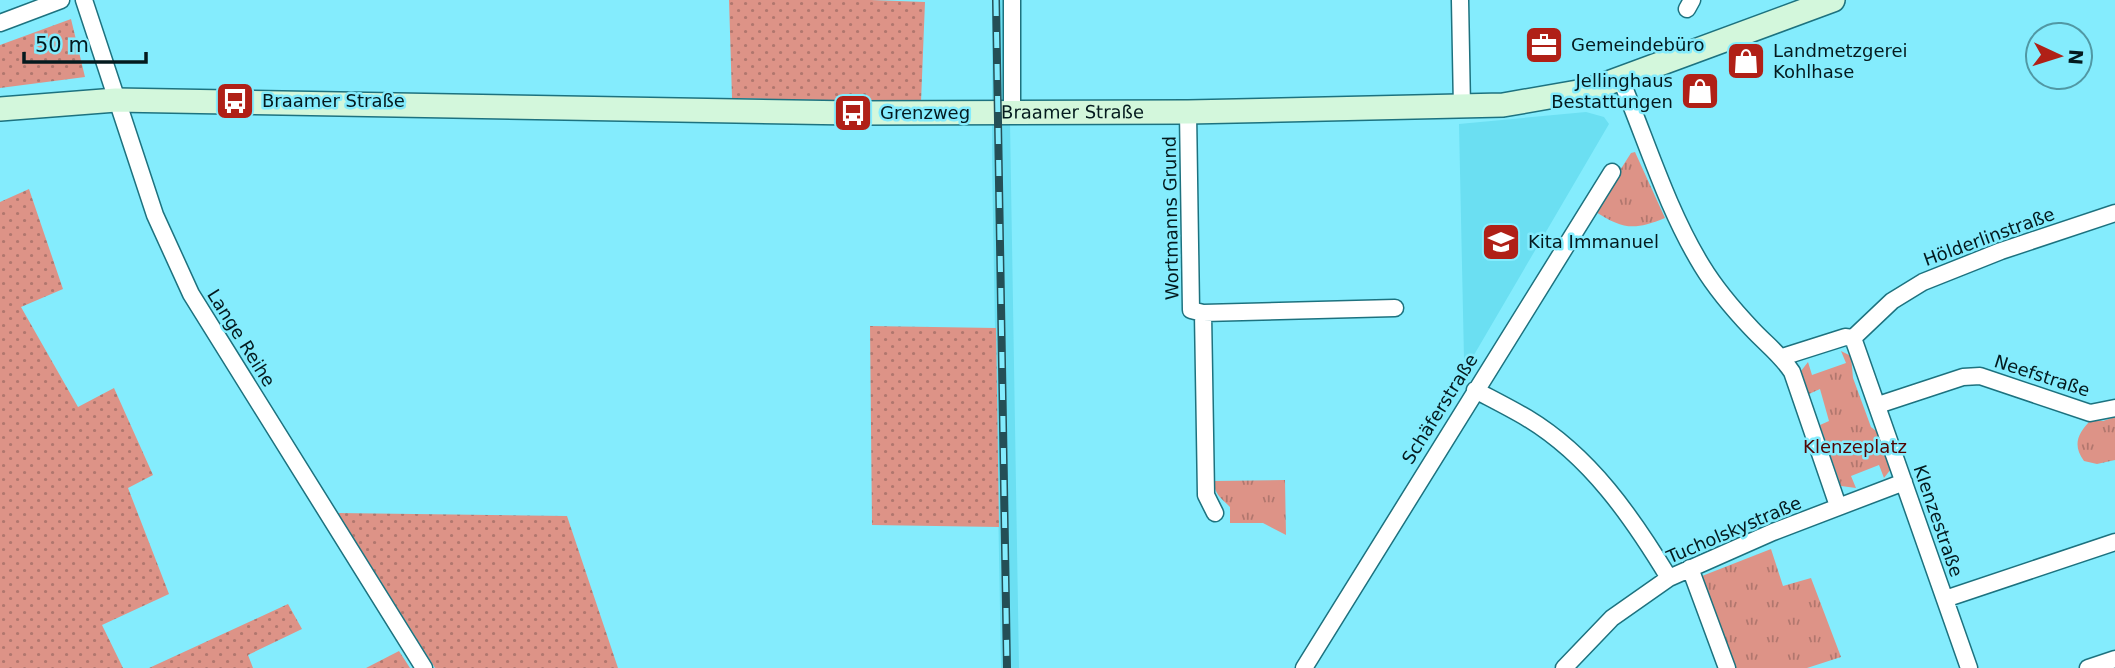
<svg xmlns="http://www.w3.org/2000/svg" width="2115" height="668" font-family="'DejaVu Sans',sans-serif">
	<defs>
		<pattern id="grass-dots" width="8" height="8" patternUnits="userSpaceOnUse" patternTransform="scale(1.75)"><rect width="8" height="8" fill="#dd9387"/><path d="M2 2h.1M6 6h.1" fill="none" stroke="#b1776e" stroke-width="1.8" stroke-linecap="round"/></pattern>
		<pattern id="park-tufts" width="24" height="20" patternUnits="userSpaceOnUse" patternTransform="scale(1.75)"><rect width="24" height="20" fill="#dd9387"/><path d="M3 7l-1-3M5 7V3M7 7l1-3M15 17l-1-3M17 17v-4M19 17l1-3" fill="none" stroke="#b1776e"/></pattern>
	</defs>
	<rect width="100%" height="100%" fill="#84ecfd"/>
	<path fill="#6bdff2" d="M992,0H1008L1019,668H1001L992,161Z
		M1586,112L1604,117L1609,124L1471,360L1464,359L1459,124Z"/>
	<path fill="url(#grass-dots)" d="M729,0H871L925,2L921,102L732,98Z
		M71,19L85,77L0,88V45Z
		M29,189L63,289L21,307L78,407L114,388L153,475L128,488L169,594L102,625L123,668H0V202Z
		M870,326L996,328L999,527L872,525Z
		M338,513L567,516L618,668H435Z
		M288,604L302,629L248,655L253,668H149Z
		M399,651L410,668H366Z"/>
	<path fill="url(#park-tufts)" d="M1635,152L1665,218C1633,231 1623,229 1594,211L1631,153Z
		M1841,351L1851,356L1853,378L1871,427L1880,434L1891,469L1884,478L1879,465L1851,476L1856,488L1841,486L1820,425L1829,421L1820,389L1809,394L1801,371L1808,362L1812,375L1846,363Z
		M2115,417V460L2097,464L2084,461C2072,445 2078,433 2091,420L2103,421Z
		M1285,480L1286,535L1263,523H1230V507C1221,498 1214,494 1214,481Z
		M1771,549L1783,586L1811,578L1841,657L1807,668H1735L1702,576Z"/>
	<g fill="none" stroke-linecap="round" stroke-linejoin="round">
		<g stroke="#1d727f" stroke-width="19">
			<path id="street" d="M84,0L155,215L191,294L424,668
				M1012,0V113
				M1460,0L1462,108
				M1687,9L1692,0
				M0,23L61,0
				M1621,80C1647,142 1667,209 1702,266C1716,289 1734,310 1752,329C1766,344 1781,355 1792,372L1838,506
				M1188,112L1191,310L1203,313L1206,495L1215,513
				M1203,313L1395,308
				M1853,338L1969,668
				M1853,338L1892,301L1923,282L2001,251L2115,213
				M1782,357L1845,337L1853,338
				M1475,390C1492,399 1510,408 1527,418C1590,456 1632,517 1669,578
				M1878,405L1963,377L1980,376L2090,413L2115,408
				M1690,568L1727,668
				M1945,599L2115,542
				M1304,668L1612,172
				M1564,668L1612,618L1669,578L1773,532L1904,482
				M2088,668L2115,659"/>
		</g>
		<g stroke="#1d727f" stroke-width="26">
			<g id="secondary">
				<path id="s1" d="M0,109L116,100L853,113L1188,112L1503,105L1589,90L1833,0"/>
			</g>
		</g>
		<use href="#street" stroke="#fff" stroke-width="16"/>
		<use href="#secondary" stroke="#d3f7dc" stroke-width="23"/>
		<g stroke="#244f56" stroke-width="8">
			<path id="rail" d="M996,0L1007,668"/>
		</g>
		<use href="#rail" stroke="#84ecfd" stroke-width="5" stroke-dasharray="16" stroke-linecap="butt"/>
	</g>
	<defs>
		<g id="office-square" transform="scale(2.0125)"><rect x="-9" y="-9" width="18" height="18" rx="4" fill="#b02017" stroke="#84ecfd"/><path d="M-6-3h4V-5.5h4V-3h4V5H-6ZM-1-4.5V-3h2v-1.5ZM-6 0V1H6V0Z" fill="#fff"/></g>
		<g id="shop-square" transform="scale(2.0125)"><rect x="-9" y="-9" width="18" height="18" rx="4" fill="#b02017" stroke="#84ecfd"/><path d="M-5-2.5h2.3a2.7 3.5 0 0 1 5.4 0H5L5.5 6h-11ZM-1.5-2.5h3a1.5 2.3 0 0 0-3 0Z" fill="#fff"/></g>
		<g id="bus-square" transform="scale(2.0125)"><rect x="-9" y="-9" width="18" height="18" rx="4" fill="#b02017" stroke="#84ecfd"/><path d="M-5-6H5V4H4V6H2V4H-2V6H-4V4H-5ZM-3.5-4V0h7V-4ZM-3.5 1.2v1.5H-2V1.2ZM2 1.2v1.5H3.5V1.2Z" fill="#fff"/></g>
		<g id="school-square" transform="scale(2.0125)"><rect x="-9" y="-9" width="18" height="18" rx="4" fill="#b02017" stroke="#84ecfd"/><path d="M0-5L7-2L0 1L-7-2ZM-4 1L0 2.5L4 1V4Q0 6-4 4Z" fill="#fff"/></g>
	</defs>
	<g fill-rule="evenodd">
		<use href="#office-square" x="1544" y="45"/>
		<use href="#shop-square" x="1746" y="61"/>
		<use href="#shop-square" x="1700" y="91"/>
		<use href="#bus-square" x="235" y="101"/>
		<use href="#bus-square" x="853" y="113"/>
		<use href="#school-square" x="1501" y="242"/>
	</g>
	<g text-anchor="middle" stroke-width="5" stroke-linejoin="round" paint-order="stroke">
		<g font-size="18" fill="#041a1e" stroke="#84ecfd" text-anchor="start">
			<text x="1571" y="51">Gemeindebüro</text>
			<text x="1773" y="57">Landmetzgerei<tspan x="1773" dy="21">Kohlhase</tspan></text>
			<text x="1673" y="87" text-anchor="end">Jellinghaus<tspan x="1673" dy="21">Bestattungen</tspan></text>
			<text x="262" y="107">Braamer Straße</text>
			<text x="880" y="119">Grenzweg</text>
			<text x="1528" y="248">Kita Immanuel</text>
		</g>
		<g font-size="18" fill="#041a1e" stroke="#84ecfd">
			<text dy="6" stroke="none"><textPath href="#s1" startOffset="1073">Braamer Straße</textPath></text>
			<text transform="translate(1171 218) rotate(-91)" y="6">Wortmanns Grund</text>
			<text transform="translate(1989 237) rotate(-20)" y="6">Hölderlinstraße</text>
			<text transform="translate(241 338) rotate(58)" y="6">Lange Reihe</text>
			<text transform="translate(2042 376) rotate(18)" y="6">Neefstraße</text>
			<text transform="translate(1440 409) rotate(-58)" y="6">Schäferstraße</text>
			<text transform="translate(1938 521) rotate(71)" y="6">Klenzestraße</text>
			<text transform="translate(1734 530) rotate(-23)" y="6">Tucholskystraße</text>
		</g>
		<g font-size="18" fill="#520503" stroke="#84ecfd">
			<text x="1855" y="453">Klenzeplatz</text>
		</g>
	</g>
	<g transform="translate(2059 56) rotate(94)"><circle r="33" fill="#84ecfd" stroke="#5198a4" stroke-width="2"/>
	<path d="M0-5L12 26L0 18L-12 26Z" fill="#b02017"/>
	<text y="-10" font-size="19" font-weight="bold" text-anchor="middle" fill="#041a1e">N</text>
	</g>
	<path d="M24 52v10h122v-10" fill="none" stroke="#041a1e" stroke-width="3.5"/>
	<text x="35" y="52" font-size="21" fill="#041a1e" stroke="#84ecfd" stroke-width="5" paint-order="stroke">50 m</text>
</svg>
